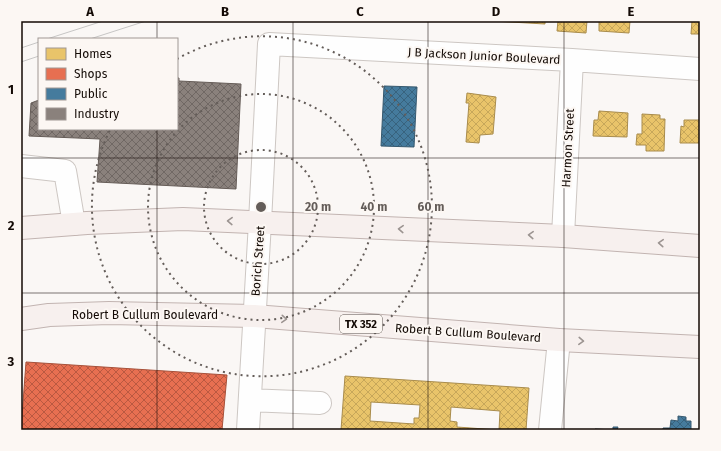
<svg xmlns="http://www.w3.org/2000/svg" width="721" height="451" font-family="'Fira Sans',sans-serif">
	<defs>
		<pattern id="homes-cross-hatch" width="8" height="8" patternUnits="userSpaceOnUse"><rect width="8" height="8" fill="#e9c46a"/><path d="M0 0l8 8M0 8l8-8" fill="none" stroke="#c7a75a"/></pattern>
		<pattern id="shops-cross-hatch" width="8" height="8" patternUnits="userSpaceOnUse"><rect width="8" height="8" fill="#e76f51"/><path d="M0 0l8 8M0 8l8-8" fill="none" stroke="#ba5941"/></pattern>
		<pattern id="public-cross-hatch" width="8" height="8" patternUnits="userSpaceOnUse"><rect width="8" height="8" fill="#457b9d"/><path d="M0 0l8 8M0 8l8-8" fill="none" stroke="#38637e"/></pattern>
		<pattern id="industry-cross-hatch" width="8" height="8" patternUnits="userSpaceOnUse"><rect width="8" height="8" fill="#8a817c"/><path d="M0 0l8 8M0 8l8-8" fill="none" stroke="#706864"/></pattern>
	</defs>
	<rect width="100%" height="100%" fill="#faf7f5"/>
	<path fill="url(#homes-cross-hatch)" stroke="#a98c4c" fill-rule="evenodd" d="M493,21H545V24Z
		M558,21H587L586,33L557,31Z
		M599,21H630L629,33L599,31Z
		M692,21H700V34H691Z
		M467,93L496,97L493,134L480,135L479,143L466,142L469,103H466Z
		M599,111L628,113L627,137L593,136L594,120H598Z
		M642,114L660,115V119H665L664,151H646V145H636L637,134H642Z
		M684,120H700V143H680L681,126L684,127Z
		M345,376L529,388L526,430H499L500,411L451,407L450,421L457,422V427L498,430H341ZM371,402L420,405L419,418H414V424L370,421Z"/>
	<path fill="url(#shops-cross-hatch)" stroke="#a7513a" d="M26,362L227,375L222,430H21Z"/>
	<path fill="url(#public-cross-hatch)" stroke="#36596f" d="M384,86L417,87L414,147L381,146Z
		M678,416L686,417V421H691V430H663V428H670L671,420L678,421Z
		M613,427H618L617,430H595V429L613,430Z"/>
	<path fill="url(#industry-cross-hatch)" stroke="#665d58" d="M177,78H179V81L241,84L236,189L97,182L100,139L29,136L31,103L39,100V129H177Z"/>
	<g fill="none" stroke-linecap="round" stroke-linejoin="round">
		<g stroke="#cdc7c3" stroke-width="24">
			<path id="minor" d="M21,166L65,171L74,224
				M563,236L572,60
				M250,400L320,403
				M248,430L260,222L269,44L572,60L700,69
				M550,430L559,340"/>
		</g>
		<g stroke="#c2b4b1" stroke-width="24">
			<path id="major" d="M21,228L87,223L183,219L563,236L700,246
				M21,319L49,315L109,313L254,316L559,340L700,347"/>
		</g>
		<use href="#minor" stroke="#fefefe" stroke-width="22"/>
		<use href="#major" stroke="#f7f0ee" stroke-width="22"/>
		<path stroke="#c7c6c5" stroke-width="1" d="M47,39L103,21
			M90,39L146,21
			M21,48L39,42
			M21,62L39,56"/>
	</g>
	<defs><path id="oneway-chevron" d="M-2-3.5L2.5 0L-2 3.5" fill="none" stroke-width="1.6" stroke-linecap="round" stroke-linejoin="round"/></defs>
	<g stroke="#9c9491">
		<use href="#oneway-chevron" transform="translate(230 221) rotate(-178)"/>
		<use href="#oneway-chevron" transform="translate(401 229) rotate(-177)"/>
		<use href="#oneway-chevron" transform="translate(531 235) rotate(-177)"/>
		<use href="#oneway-chevron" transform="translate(661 243) rotate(-176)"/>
		<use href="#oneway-chevron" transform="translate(284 319) rotate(4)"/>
		<use href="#oneway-chevron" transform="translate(581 341) rotate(3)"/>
	</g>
	<path fill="none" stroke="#130a05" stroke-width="1" stroke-opacity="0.55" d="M157,21V39M293,21V430M428,21V430M564,21V430M157,129V430M21,158H700M21,293H700"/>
	<g fill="none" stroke="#645d59" stroke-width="2" stroke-dasharray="2 4">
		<circle cx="261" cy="207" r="57"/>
		<circle cx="261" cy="207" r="113"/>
		<path d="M177 59A170 170 0 1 1 110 130"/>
	</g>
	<g text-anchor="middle" stroke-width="4" stroke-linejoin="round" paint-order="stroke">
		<rect fill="#fcf7f3" stroke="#59514c" stroke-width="1" x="340" y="315" width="42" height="18" rx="3"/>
		<g font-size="11" font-weight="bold" fill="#130a05">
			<text x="361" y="328">TX 352</text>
		</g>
		<g font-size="12" fill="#130a05" stroke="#fcf7f3">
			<text transform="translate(484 56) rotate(3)" y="4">J B Jackson Junior Boulevard</text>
			<text transform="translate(568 148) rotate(-87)" y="4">Harmon Street</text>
			<text transform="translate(258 261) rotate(-86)" y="4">Borich Street</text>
			<text x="145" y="319">Robert B Cullum Boulevard</text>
			<text transform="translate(468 333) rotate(4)" y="4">Robert B Cullum Boulevard</text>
		</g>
	</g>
	<circle cx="261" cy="207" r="6" fill="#645d59" stroke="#fcf7f3" stroke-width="2"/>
	<g font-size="12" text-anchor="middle" font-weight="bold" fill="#645d59" stroke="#fcf7f3" stroke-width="4" stroke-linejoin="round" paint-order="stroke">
		<text x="318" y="211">20 m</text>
		<text x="374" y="211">40 m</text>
		<text x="431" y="211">60 m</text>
	</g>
	<rect width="721" height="451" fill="none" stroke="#fcf7f3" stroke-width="44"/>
	<rect x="38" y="38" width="140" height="92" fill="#fcf7f3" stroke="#9f9894"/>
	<rect x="46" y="48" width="20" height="12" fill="#e9c46a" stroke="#9f9894"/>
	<text x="74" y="58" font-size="12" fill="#130a05">Homes</text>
	<rect x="46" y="68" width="20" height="12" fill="#e76f51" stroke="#9f9894"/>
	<text x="74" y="78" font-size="12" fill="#130a05">Shops</text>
	<rect x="46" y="88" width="20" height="12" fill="#457b9d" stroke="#9f9894"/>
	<text x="74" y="98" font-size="12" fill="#130a05">Public</text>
	<rect x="46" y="108" width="20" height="12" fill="#8a817c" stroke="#9f9894"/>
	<text x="74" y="118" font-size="12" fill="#130a05">Industry</text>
	<rect x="22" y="22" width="677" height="407" fill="none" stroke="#130a05" stroke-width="1.5"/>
	<g font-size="13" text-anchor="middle" font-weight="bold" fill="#130a05">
		<text x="90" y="16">A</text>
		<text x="225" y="16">B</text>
		<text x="360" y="16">C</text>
		<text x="496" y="16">D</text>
		<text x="631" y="16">E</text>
		<text x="11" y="94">1</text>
		<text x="11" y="230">2</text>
		<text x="11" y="366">3</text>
	</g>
</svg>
